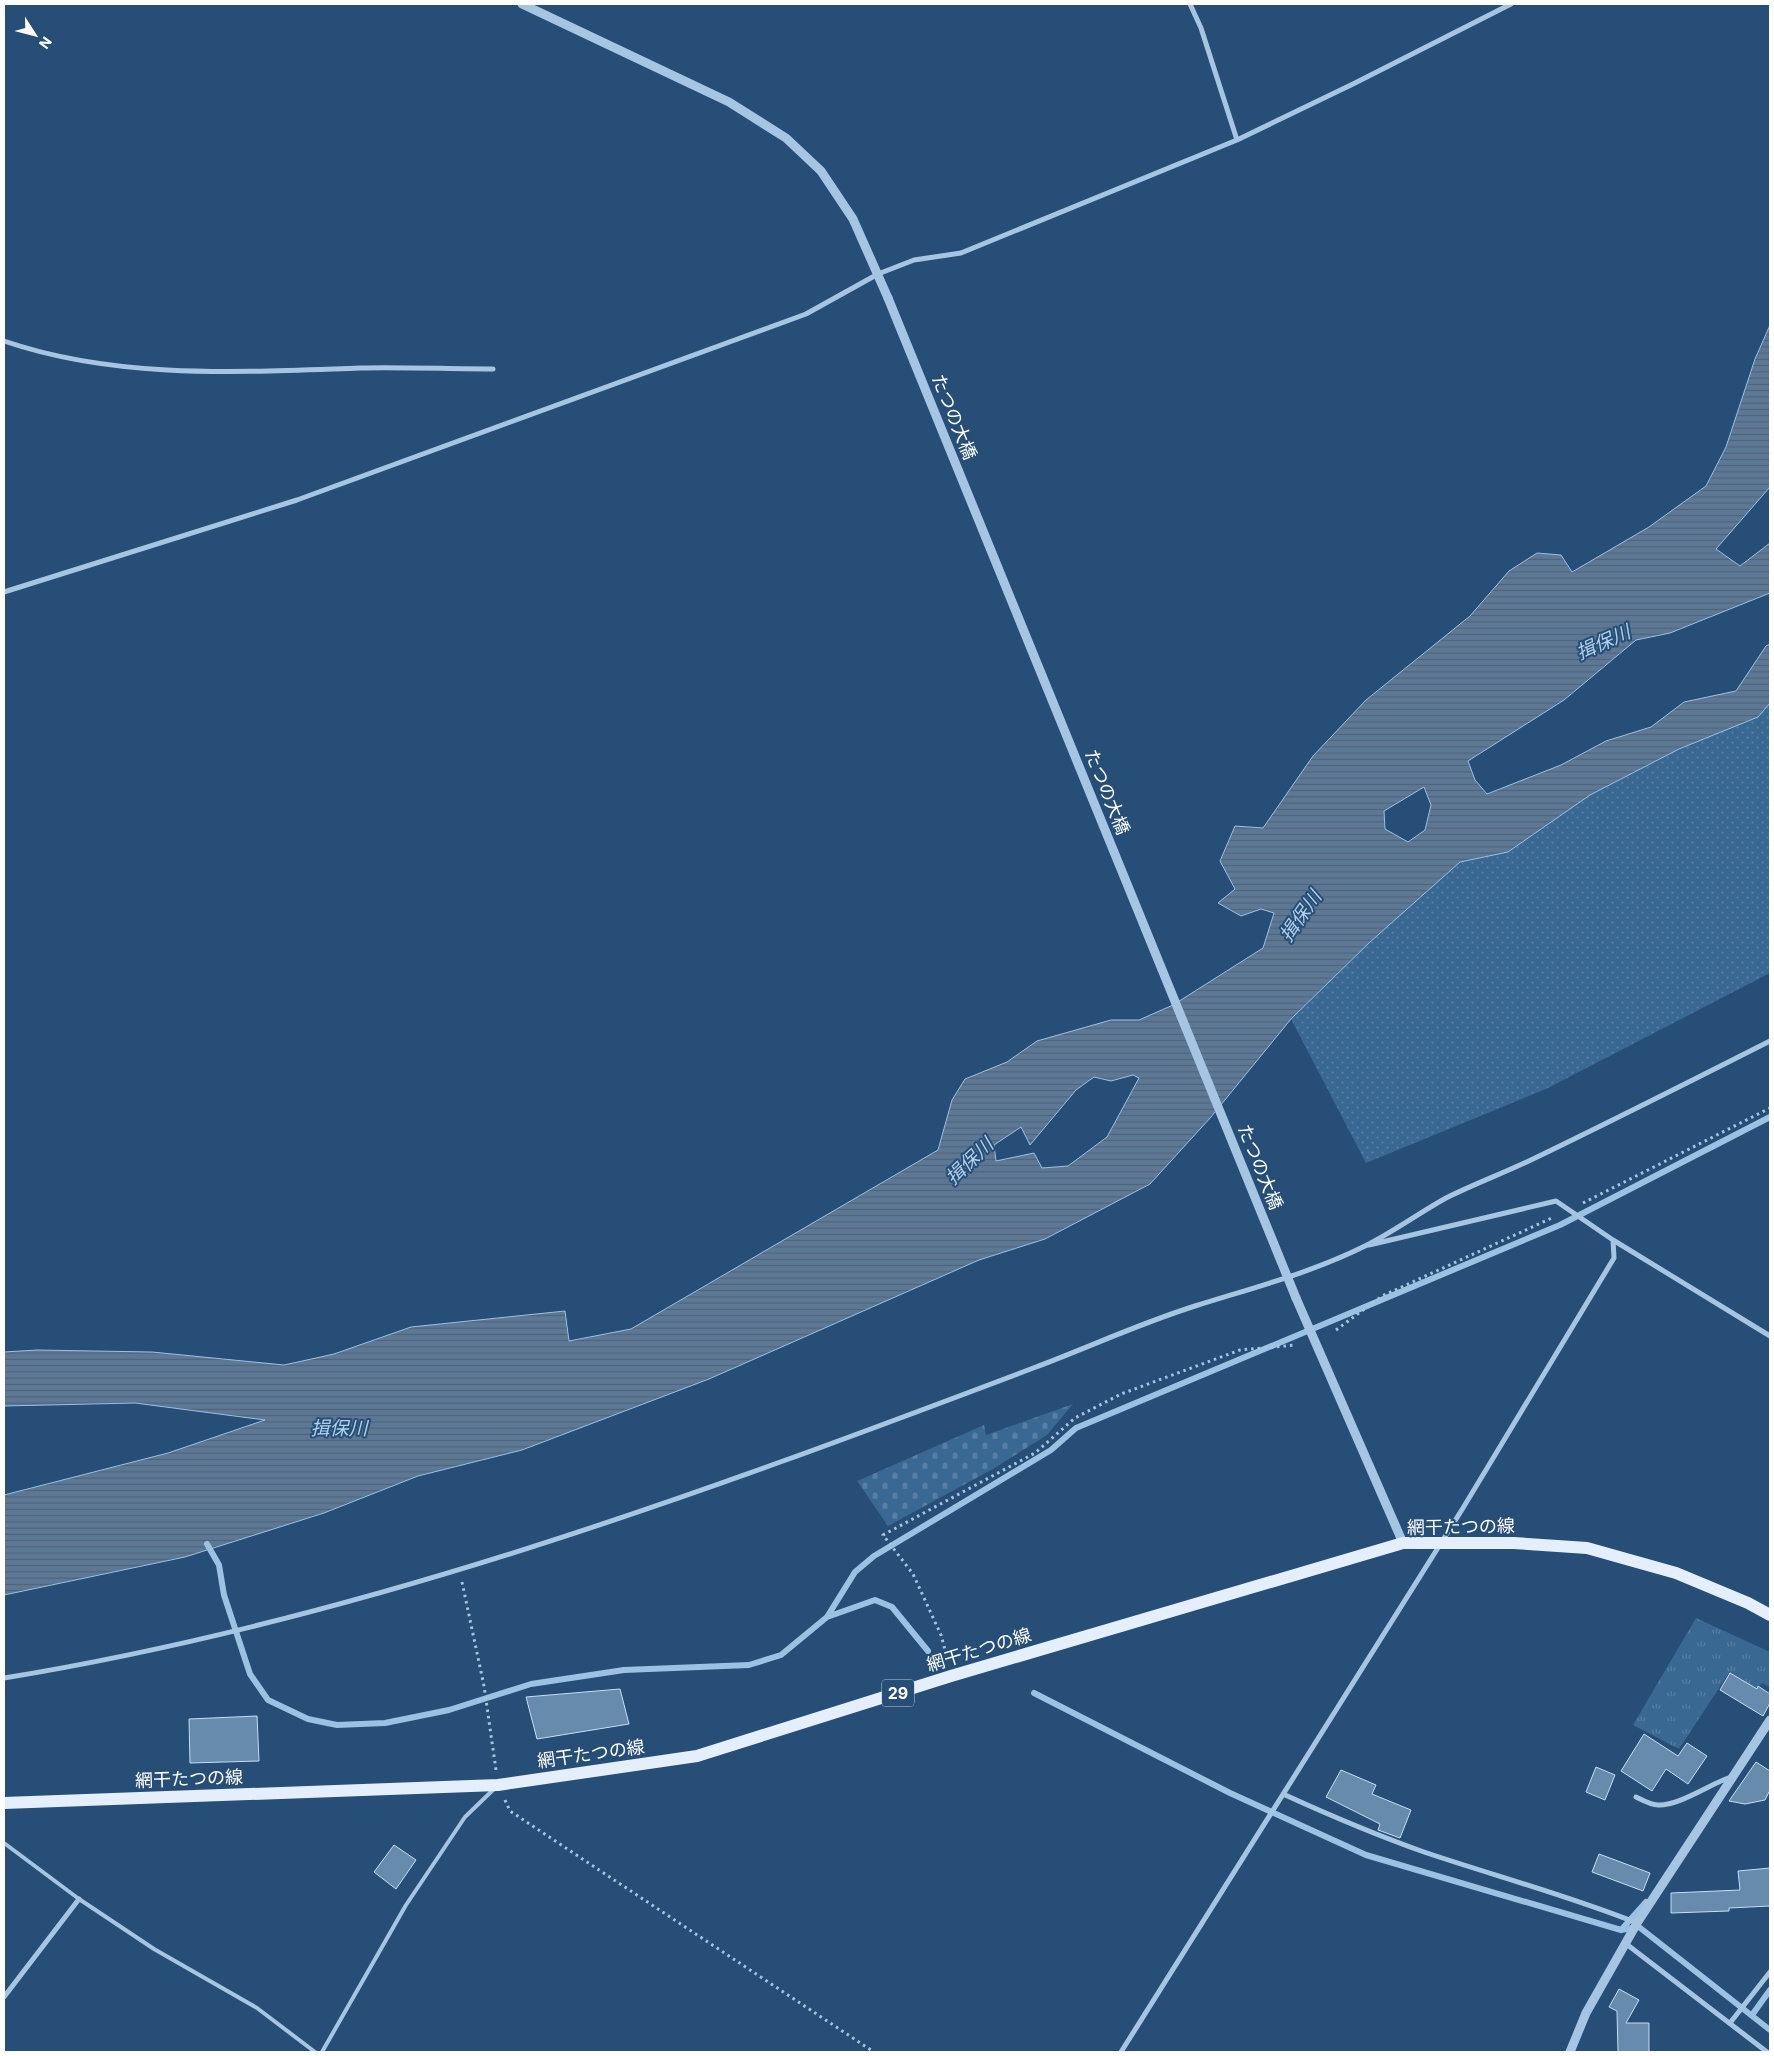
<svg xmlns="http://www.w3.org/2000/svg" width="1774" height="2056" font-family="Inter,'Noto Sans JP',sans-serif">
	<defs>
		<pattern id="grass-dots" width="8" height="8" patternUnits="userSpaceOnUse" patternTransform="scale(1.25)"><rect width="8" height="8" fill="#396893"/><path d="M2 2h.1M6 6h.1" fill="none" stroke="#577fa3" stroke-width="1.8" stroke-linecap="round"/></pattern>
		<pattern id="cemetery-stones" width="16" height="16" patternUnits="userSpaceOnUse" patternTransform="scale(1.25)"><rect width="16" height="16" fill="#396893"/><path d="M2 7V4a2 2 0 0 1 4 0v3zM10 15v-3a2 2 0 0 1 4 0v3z" fill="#577fa3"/></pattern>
		<pattern id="park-tufts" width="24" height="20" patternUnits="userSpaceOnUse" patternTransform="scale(1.25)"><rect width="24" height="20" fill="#396893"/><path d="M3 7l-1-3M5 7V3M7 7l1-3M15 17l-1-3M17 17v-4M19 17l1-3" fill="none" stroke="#577fa3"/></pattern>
		<pattern id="water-rules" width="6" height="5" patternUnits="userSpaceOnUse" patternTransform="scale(1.25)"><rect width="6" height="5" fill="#5b7997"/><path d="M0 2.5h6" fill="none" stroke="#546272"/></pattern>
	</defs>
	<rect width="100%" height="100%" fill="#264e76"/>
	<path fill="url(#grass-dots)" d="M1770,703V973L1546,1089L1366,1163L1291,1019L1370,942L1460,862L1508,852L1590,795L1679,749L1758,717Z"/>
	<path fill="url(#cemetery-stones)" d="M1073,1404L1047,1435L993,1469L888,1526L857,1481L984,1425L986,1435Z"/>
	<path fill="url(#park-tufts)" d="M1696,1618L1770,1652V1688L1763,1683L1755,1688L1729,1673L1679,1749L1633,1725Z"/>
	<path fill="url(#water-rules)" stroke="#9bc1e3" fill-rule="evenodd" d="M1770,325V487L1716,549L1740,566L1770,543V593L1670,633L1636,640L1564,700L1468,761L1475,780L1487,794L1561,765L1606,741L1651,727L1684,702L1736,691L1766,646L1770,644V703L1758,717L1679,749L1590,795L1508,852L1460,862L1370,942L1291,1019L1211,1117L1150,1184L1045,1239L979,1260L709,1379L522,1450L418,1476L324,1513L185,1557L4,1595V1495L168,1453L265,1420L135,1403L4,1406V1352L37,1350L152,1352L284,1365L334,1354L411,1327L565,1311L569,1341L631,1329L938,1150L952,1100L965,1079L1007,1062L1037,1041L1111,1020H1139L1173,1005L1263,948L1274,913L1261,909L1241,916L1218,903L1235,889L1220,861L1235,826L1263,828L1313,756L1366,700L1470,616L1509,571L1537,553L1561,555L1572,572L1649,527L1706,486L1726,447L1755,359ZM1424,787L1431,805L1425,830L1408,842L1385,829L1384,811ZM1133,1075L1139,1078L1107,1137L1068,1166L1042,1168L1034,1153L996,1161L994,1145L1021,1127L1030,1145L1076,1090L1094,1077L1111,1081Z"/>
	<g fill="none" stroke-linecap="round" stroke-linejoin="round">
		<path stroke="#9bc1e3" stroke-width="6" d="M207,1544L219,1565L224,1595L250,1674L268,1700L308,1719L337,1725L385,1723L449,1710L531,1684L624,1670L749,1665L781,1655L827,1617L875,1600L892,1607L928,1651
			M827,1617L855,1572L874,1556L1051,1450L1076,1428L1560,1225L1770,1117
			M1034,1693L1230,1793L1366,1855L1621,1930L1639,1927L1770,2030
			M1621,1930L1646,1902
			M1752,2015L1770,1990"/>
	</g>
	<path fill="#668bac" stroke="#c8def2" d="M1730,1673L1757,1689L1758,1686L1770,1694V1703L1763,1716L1720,1690Z
		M620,1689L629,1724L537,1739L526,1697Z
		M257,1716L259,1761L190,1763L189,1719Z
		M1644,1734L1678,1756L1687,1743L1707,1756L1688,1784L1666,1769L1652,1791L1621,1771Z
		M1756,1762L1770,1771V1790L1765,1800L1745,1804L1729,1801Z
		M1596,1767L1615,1775L1605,1800L1586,1792Z
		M1341,1770L1376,1785L1372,1794L1411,1810L1400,1838L1378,1830L1380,1824L1326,1797Z
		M394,1845L416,1860L396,1889L374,1872Z
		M1599,1854L1650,1873L1643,1891L1592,1872Z
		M1770,1868V1906L1729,1908V1911L1671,1913V1893L1740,1890L1738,1871Z
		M1619,1989L1639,2000L1626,2023H1649V2052H1618L1617,2011L1609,2007Z"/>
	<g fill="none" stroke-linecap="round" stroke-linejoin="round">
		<path stroke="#a6c5e2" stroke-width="3" stroke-dasharray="2.5 4" stroke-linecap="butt" d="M1583,1203L1770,1108
			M1336,1330L1382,1296L1554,1217
			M462,1582L484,1686L496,1770
			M948,1661L941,1635L913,1574L883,1535L1035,1453L1075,1418L1121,1394L1240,1350L1296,1345
			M505,1800L510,1811L874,2052"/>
		<path stroke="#a6c5e2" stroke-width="4" d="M4,1843L79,1899L154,1949L257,2008L315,2052
			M322,2052L406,1905L465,1817L494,1789"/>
		<path stroke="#a6c5e2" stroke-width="5" d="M1190,4L1201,28L1237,140
			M4,341C118,380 242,372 360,368C404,367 449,369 493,369
			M4,592L297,500L806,314L878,274L914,260L961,253L1237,140L1353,84L1511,4
			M1369,1245L1556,1201L1613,1240L1770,1336
			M4,1678C360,1620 700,1494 1036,1367C1089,1347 1141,1323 1195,1306C1252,1288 1311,1273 1365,1246C1393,1232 1419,1213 1446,1198C1474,1184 1504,1173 1533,1159C1612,1121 1691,1081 1770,1041
			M1283,1794C1329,1815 1376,1835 1424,1852C1495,1876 1567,1895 1637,1923
			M1636,1797C1642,1800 1651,1805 1658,1805C1679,1806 1710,1784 1731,1777
			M1625,1943L1767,2052
			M4,1997L79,1899
			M1730,2023L1770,1972
			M1121,2052L1463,1508L1614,1258L1613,1240"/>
		<path stroke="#a6c5e2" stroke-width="9" d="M522,4L729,102L786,138L821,171L853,219L888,298
			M1296,1298L1403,1543
			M1570,2052L1586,2013L1637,1923L1770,1720"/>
		<path stroke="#e5effb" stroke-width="12" d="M4,1803L498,1785L697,1756L951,1676L1403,1543H1514L1587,1548L1676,1573L1748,1603L1770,1615"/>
		<path stroke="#a6c5e2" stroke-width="9" d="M888,298L1296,1298"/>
	</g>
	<g text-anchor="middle" stroke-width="4" stroke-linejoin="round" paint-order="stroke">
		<rect fill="#264e76" stroke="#becad6" stroke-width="1" x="882" y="1679.5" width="32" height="27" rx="4"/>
		<g font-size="16" font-weight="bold" fill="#fff">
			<text x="898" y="1699">29</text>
		</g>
		<g font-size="18" fill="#fff" stroke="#264e76">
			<text transform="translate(954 417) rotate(68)" y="6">たつの大橋</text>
			<text transform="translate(1107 792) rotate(68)" y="6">たつの大橋</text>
			<text transform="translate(1260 1167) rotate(68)" y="6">たつの大橋</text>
			<text transform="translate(1461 1527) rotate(-1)" y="6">網干たつの線</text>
			<text transform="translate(979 1650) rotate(-17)" y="6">網干たつの線</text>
			<text transform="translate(591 1754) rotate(-8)" y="6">網干たつの線</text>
			<text transform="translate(189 1779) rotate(-2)" y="6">網干たつの線</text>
		</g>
		<g font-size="19" font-style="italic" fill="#b1cfea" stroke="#264e76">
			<text transform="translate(1603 642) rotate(-24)" y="7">揖保川</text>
			<text transform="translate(1300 916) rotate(-55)" y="7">揖保川</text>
			<text transform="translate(969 1161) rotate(-44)" y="7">揖保川</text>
			<text x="339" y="1435">揖保川</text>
		</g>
	</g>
	<rect width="1774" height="2056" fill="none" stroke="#ffffff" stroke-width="10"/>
	<g transform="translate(35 35) rotate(126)" stroke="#264e76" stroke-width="4" paint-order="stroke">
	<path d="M0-4L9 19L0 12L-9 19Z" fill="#ffffff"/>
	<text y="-8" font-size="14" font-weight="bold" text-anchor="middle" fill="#ffffff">N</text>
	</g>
</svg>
